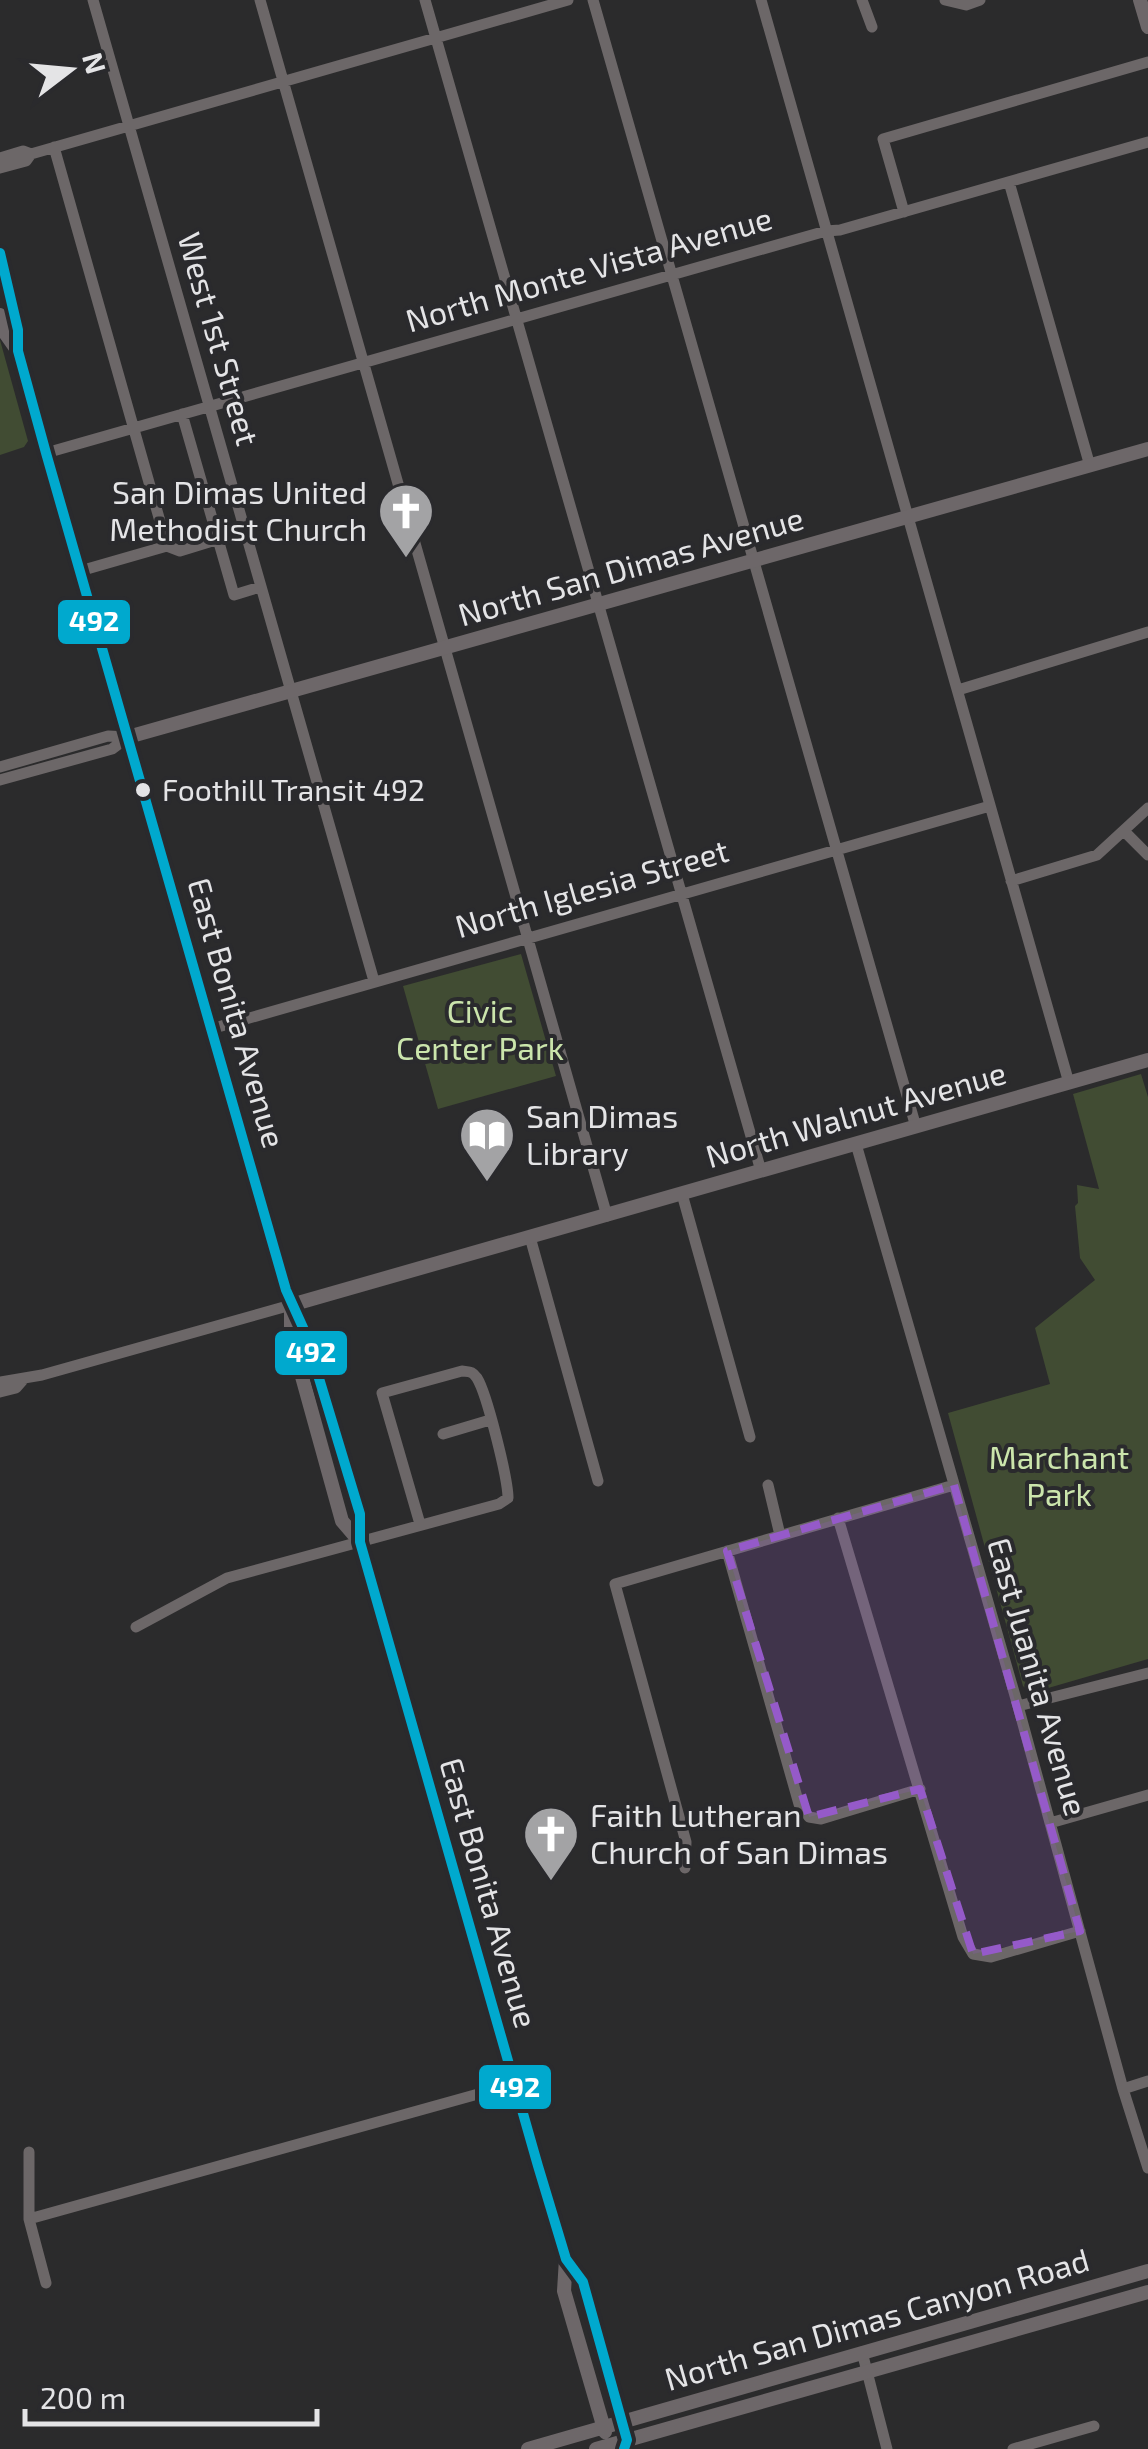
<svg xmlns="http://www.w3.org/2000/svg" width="1148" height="2449" font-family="'Exo 2',sans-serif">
	<rect width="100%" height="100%" fill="#2b2b2c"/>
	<path fill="#414c33" d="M0,340L28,441L24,447L0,455Z
		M521,954L556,1076L438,1109L403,986Z
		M1141,1074L1148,1097V1659L1031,1693L1023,1686L948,1413L1050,1384L1035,1328L1095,1280L1080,1258L1075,1206L1078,1203L1077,1185L1099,1189L1073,1094Z"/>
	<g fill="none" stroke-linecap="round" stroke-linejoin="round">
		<path stroke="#6c6768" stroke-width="11" d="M93,0L374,981
			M260,0L607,1216
			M425,0L761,1171
			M593,0L916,1127
			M761,0L1069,1083
			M862,0L872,27
			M945,0L966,5L980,0
			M54,147L167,546
			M0,158L23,151L31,154
			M0,168L26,161L31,154L568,0
			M1009,182L1090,466
			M904,212L883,139L1148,62
			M182,414L234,595L260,587
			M46,453L826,231L840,230L1148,142
			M80,571L167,546L180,551L219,539
			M958,690L1148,632
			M0,767L108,736L128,737
			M0,780L112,749L128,737
			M1124,831L1148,855
			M1011,881L1097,855L1148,808
			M211,1029L990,806
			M856,1144L1018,1706L1123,2089L1148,2168
			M682,1194L750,1437
			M530,1237L598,1481
			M0,1382L42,1375L291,1305
			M0,1392L16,1388L23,1380
			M443,1434L490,1420
			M768,1485L780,1535
			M838,1518L963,1937L973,1954L991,1957L1080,1931
			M727,1551L799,1804L809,1817L821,1819L920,1789
			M136,1627L227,1578L499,1504L508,1498C508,1479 487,1394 477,1378C472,1371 470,1372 462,1371L382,1393L420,1524
			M1018,1706L1148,1673
			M1050,1823L1148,1795
			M685,1868L686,1842L615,1584L954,1485
			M1123,2089L1148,2081
			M29,2152V2219L46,2283
			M29,2219L514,2084
			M862,2352L887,2449
			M1013,2449L1094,2426"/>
		<path stroke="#6d6769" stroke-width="14" d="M1140,0L1148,27
			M0,253L18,330V351L46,453L286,1290L305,1332L360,1514V1542L538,2166L566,2259L583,2282L627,2440L624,2449
			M0,315L5,333L17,350
			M128,737L1148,449
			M291,1305L1148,1060
			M291,1311V1337L342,1521L360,1542
			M566,2259L564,2291L605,2432
			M528,2449L1148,2271
			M596,2449L1148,2292"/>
		<g stroke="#2a2a2d" stroke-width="18">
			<path id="bus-1" d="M0,253L18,330V351L46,453L286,1290L305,1332L360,1514V1542L538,2166L566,2259L583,2282L627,2440L624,2449"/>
		</g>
		<use href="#bus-1" stroke="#00a9ce" stroke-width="10"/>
	</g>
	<path fill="#955ac9" fill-opacity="0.2" stroke="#955ac9" stroke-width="8" stroke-dasharray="20 12" stroke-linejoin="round" d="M954,1485L1080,1931L973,1954L920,1789L809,1817L727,1551Z"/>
	<defs>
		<g id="church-pin" transform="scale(2.875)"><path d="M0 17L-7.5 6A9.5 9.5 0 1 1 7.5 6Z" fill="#a3a3a5" stroke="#2a2a2d"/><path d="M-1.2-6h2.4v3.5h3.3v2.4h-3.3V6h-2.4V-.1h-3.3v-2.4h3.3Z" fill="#fff"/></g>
		<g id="library-pin" transform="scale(2.875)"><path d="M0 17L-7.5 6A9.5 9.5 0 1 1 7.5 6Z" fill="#a3a3a5" stroke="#2a2a2d"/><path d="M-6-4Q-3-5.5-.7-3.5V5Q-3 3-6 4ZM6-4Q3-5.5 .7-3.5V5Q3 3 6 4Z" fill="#fff"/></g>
	</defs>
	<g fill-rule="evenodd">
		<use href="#church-pin" x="406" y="511"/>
		<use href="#library-pin" x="487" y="1135"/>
		<use href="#church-pin" x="551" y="1834"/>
	</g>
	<circle fill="#e4e4e6" stroke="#2a2a2d" stroke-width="4" cx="143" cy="790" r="9"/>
	<g text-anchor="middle" stroke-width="8" stroke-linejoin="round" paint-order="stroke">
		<g font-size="30" fill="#e4e4e6" stroke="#2a2a2d" text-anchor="start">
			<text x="162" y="801">Foothill Transit 492</text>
		</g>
		<g font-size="32" fill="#e4e4e6" stroke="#2a2a2d">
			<text transform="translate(589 270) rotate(-16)" y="11">North Monte Vista Avenue</text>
			<text transform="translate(218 339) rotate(74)" y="11">West 1st Street</text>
			<text transform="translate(631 567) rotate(-16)" y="11">North San Dimas Avenue</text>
			<text transform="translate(592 889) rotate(-16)" y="11">North Iglesia Street</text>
			<text transform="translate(236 1013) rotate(74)" y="11">East Bonita Avenue</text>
			<text transform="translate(856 1115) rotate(-16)" y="11">North Walnut Avenue</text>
			<text transform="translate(1037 1677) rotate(74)" y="11">East Juanita Avenue</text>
			<text transform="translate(488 1893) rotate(74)" y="11">East Bonita Avenue</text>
			<text transform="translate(877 2320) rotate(-16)" y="11">North San Dimas Canyon Road</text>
		</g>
		<g font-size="32" fill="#e4e4e6" stroke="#2a2a2d" text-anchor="start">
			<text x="367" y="504" text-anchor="end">San Dimas United<tspan x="367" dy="37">Methodist Church</tspan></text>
			<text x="526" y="1128">San Dimas<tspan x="526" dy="37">Library</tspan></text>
			<text x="590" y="1827">Faith Lutheran<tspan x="590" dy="37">Church of San Dimas</tspan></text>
		</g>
		<g font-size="32" fill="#cbe5ac" stroke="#2a2a2d">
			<text x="480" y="1023">Civic<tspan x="480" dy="37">Center Park</tspan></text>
			<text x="1059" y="1469">Marchant<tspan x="1059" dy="37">Park</tspan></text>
		</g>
	</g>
	<g stroke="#2a2a2d" stroke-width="4">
		<rect x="56" y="598" width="76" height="48" rx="10" fill="#00a9ce"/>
		<rect x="273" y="1329" width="76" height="48" rx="10" fill="#00a9ce"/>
		<rect x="477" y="2063" width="76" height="48" rx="10" fill="#00a9ce"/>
	</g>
	<g font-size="28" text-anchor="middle" font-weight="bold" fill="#fff">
		<text x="94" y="631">492</text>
		<text x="311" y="1362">492</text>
		<text x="515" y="2097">492</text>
	</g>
	<g transform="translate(70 70) rotate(74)" stroke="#2a2a2d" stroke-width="8" paint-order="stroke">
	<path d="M0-8L18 38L0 25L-18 38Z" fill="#e4e4e6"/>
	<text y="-15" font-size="28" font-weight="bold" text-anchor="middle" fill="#e4e4e6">N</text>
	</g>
	<path d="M25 2409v15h292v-15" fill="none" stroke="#e4e4e6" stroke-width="5"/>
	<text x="40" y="2409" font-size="30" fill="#e4e4e6" stroke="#2a2a2d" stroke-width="8" paint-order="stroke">200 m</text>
</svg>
